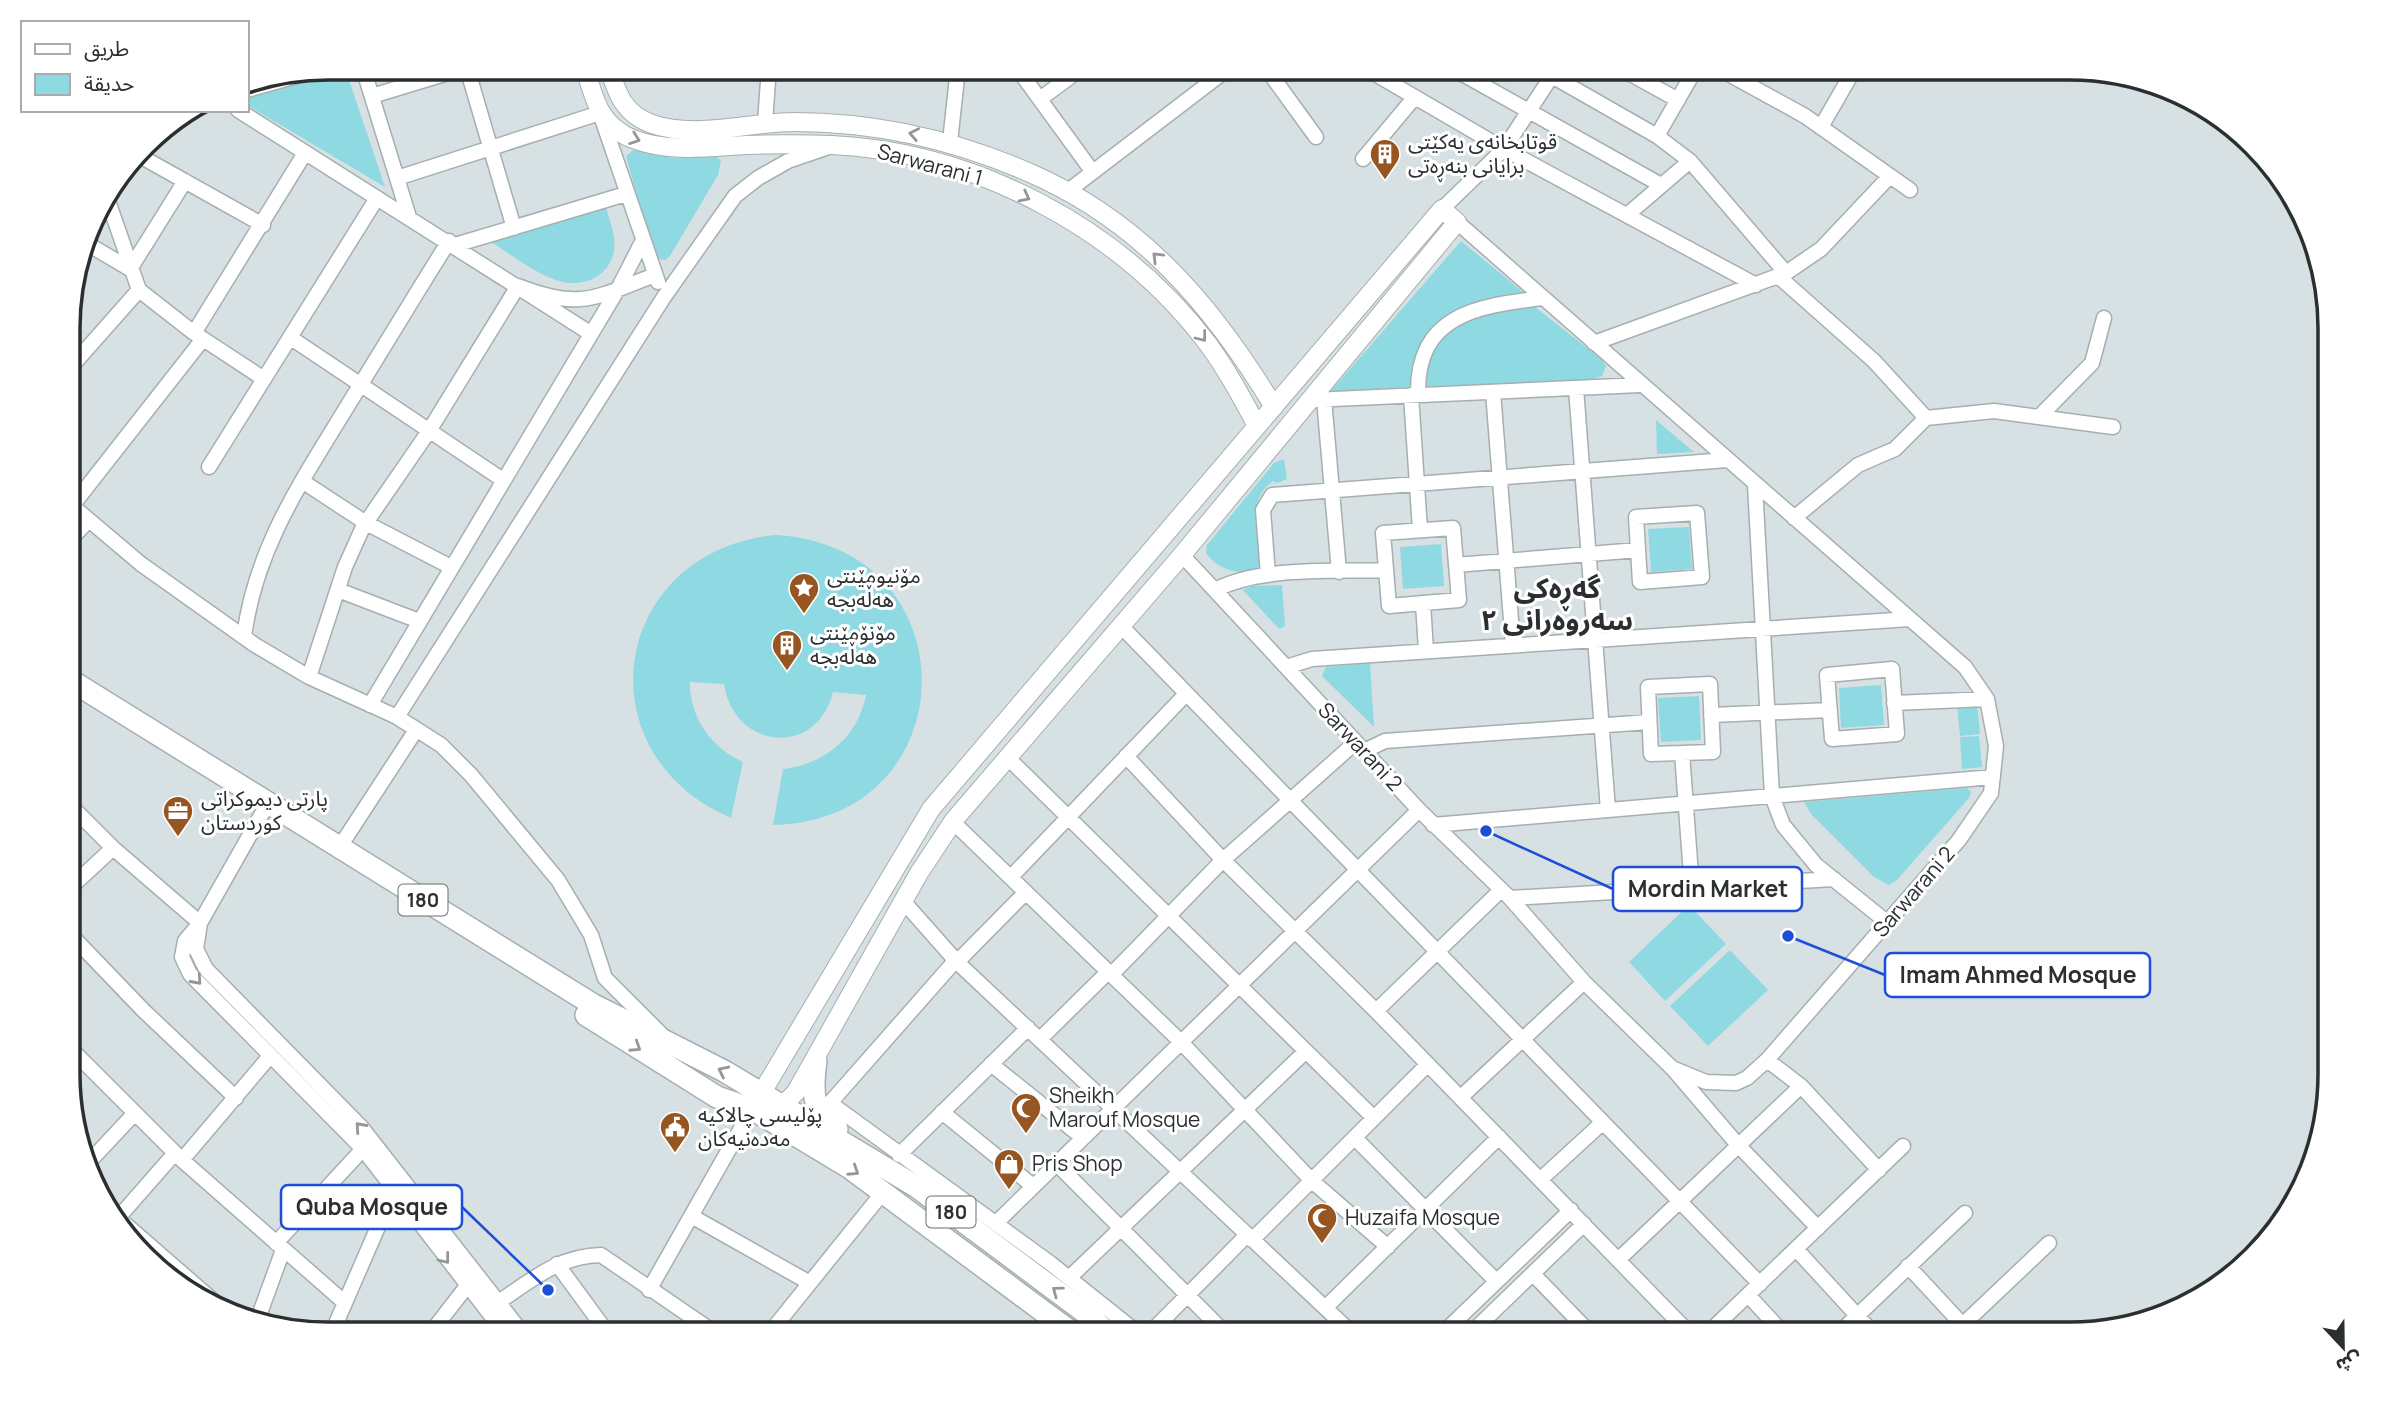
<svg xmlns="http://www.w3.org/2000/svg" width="2399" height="1403" font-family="Manrope,'Noto Sans Arabic',sans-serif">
	<rect width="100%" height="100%" fill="#d7e1e3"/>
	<path fill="#8fd9e3" d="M346,71L385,187L247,105V98Z
		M636,148L672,158L717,157L721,161L718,175L670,256L665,260L658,259L653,254L626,156Z
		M606,208C610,222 616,236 614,250C610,278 580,289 556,280C533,272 512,255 491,242Z
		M1461,241L1529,297L1446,318L1409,387L1330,392Z
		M1530,303L1601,359L1606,366L1602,376L1590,380L1423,387C1423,354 1445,327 1475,314C1491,307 1513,306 1530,303Z
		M1656,420L1694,452L1657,454Z
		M1284,459L1287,479L1277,483L1273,481C1246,498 1258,540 1261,566C1244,578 1217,570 1206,553L1207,545L1274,463Z
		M1689,527L1692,569L1651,572L1648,529Z
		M776,535C974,547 968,821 773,825L783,769C825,764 858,737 866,695L833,692C817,758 734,750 724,684L690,682C689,717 712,748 743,762L731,818C579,753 612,550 776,535Z
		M1441,544L1444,586L1403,589L1400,547Z
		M1282,585L1285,626L1279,629L1243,590L1252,586Z
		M1370,663L1374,727L1322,676L1326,667Z
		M1881,685L1884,725L1841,728L1839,688Z
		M1699,696L1701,740L1661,742L1658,698Z
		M1977,703L1980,734L1960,736L1957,705Z
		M1979,736L1982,767L1962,769L1960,737Z
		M1967,788L1971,792L1969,798L1897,880L1889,885L1874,877L1811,814L1804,802Z
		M1689,905L1726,944L1665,1001L1629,962Z
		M1730,950L1768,990L1708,1046L1670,1006Z"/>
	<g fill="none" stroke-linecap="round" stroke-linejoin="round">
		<g stroke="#a5afb1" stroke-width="17">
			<path id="minor" d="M363,68L409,217
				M467,68L514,228
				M1017,68L1092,171
				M1266,68L1316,137
				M1365,68L1504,149L1756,285
				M1452,68L1661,185
				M1538,68L1657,136L1690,161L1786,273
				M1620,68L1678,100
				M1718,68L1805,116L1910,190
				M247,90L311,72
				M372,96L464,68
				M1040,99L1082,68
				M238,110L590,333
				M765,122L769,68
				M1821,127L1855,68
				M1657,136L1696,68
				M950,142L958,68
				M140,156L263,225
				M1363,159L1414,98
				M397,178L600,113L658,282
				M1068,191L1229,68
				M107,198L139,290L194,333L264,379
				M1442,209L1504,149L1557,68
				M1627,215L1690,161
				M86,243L130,269L185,181
				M455,245L626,194
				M1778,276L1874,361L1926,418
				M194,333L305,153
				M291,338L503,480
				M1594,343L1786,273L1821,249L1889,177
				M70,368L139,290
				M1576,388L1608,810
				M1493,392L1513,645
				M1411,395L1420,530
				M1418,395C1416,314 1478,306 1542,298
				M1324,399L1339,572
				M1312,400L1640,385
				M2039,417L2092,363L2104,318
				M209,467L377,198
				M302,481L366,523L451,567
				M1755,485L1772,796L1783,825L1816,865L1888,923
				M70,504L141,564L255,645L309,677L397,717L441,745L471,775L558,880L591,935L605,978L660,1033
				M72,506L203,339
				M1697,513L1702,577L1640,582L1636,517Z
				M1794,518L1858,465L1895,449L1926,418L1994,411L2113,427
				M1453,528L1459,600L1389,606L1383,533Z
				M70,540L89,520
				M1182,555L1419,810L1510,898L1584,982L1672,1068L1706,1082L1736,1083L1747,1078L1767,1060L1959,840L1991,793L1996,746L1987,699L1965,667L1457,222
				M1456,565L1638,550
				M1268,575L1263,510L1272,495L1727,460
				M338,590L419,621
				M1215,590C1261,566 1334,572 1386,570
				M1423,603L1426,651
				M1121,626L1760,1284
				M244,636C256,548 300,484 345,410C380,353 414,297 449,241
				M1286,667L1312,659L1910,619
				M1892,669L1897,734L1832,739L1827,675Z
				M309,677L345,567L363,527L429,431L518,286C581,311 596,297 655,275
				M1710,684L1713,752L1651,754L1648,687Z
				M1894,703L1987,699
				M370,705L618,289L642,242
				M1711,715L1830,710
				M397,717L664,297L735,196L758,178L788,161L826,148
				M1364,751L1385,741L1649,722
				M1682,753L1692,889
				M1126,756L1223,860L1376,1011L1690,1334
				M1008,758L1374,1118
				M268,803L200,923L185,941L182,957L190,974L363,1149L506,1335
				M70,805L113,848L200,923
				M953,822L1180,1041L1312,1181L1388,1247
				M1433,825L1993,777
				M339,848L416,730
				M1011,877L1186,694
				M70,888L113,848
				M1510,898L1834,879
				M903,901L957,962L1353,1334
				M200,923L196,949L206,969L362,1128L524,1335
				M70,934L144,1011L236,1098
				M955,961L830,1103L1050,1263L1139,1334
				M957,962L1026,892
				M1111,975L1223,860L1356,742
				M1376,1011L1501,890
				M1040,1039L1108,972
				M70,1048L182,1160L344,1302
				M1767,1060L1801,1086L1879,1170
				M991,1064L1082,1137
				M1673,1069L1738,1145L1818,1228
				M1461,1097L1584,982
				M942,1112L1033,1186
				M1355,1138L1496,1281
				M899,1155L1028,1028
				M182,1160L270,1056
				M90,1161L134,1114
				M1056,1163L1226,1334
				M1541,1179L1602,1123
				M109,1210L224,1310
				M693,1217L810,1283
				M118,1218L175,1153
				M996,1223L1419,810
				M1252,1240L1428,1064
				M276,1243L363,1149
				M1796,1249L1874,1334
				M1619,1259L1801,1086
				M557,1264L609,1335
				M1908,1266L1971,1334
				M1533,1274L1591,1334
				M1069,1278L1305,1052
				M649,1290L752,1109
				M1748,1295L1784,1334
				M497,1303C532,1280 558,1256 601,1255L718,1335
				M1326,1307L1499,1137
				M337,1322L354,1335
				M256,1324L283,1250
				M1149,1334L1247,1235
				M1442,1334L1571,1210
				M1470,1334L1584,1224
				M1707,1334L1903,1146
				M1838,1334L1965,1213
				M1953,1334L2049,1243
				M331,1335L394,1190
				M429,1335L467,1286
				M768,1335L884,1191"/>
		</g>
		<g stroke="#a5afb1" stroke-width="20">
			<path id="major" d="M585,68C594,99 600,126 633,139C670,153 708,147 747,145C775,144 804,144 832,145C977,152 1121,229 1208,344C1227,370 1242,398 1257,426
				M609,68C617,94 624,114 652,124C695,139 749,122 794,122C877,122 955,140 1030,173C1141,221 1213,306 1274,407
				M1442,209L1457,222L1182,555L954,820L919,873L796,1092L782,1106L752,1109L931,809Z"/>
		</g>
		<g stroke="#a5afb1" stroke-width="24">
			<path id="highway" d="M70,680L592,1004L724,1071L917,1187L1090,1316L1109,1335
				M586,1015L717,1097L752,1109L850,1168L1075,1335
				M816,1061C812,1090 811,1111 837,1129"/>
		</g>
		<use href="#minor" stroke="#fff" stroke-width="14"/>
		<use href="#major" stroke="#fff" stroke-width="18"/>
		<use href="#highway" stroke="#fff" stroke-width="21"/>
	</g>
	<defs><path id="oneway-chevron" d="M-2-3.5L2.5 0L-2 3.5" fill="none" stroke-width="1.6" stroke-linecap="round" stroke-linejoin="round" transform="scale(1.75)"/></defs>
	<g stroke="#959797">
		<use href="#oneway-chevron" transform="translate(914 134) rotate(-169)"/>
		<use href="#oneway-chevron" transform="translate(635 139) rotate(20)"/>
		<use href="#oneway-chevron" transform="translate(1025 197) rotate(27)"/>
		<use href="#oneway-chevron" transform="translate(1157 257) rotate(-135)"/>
		<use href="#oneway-chevron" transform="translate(1202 337) rotate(52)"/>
		<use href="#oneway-chevron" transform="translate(197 980) rotate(48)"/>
		<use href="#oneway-chevron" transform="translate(636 1047) rotate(33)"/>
		<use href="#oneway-chevron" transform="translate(723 1071) rotate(-154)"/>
		<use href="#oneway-chevron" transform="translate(360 1127) rotate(-132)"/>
		<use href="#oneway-chevron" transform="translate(854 1171) rotate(33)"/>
		<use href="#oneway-chevron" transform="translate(445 1259) rotate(52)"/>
		<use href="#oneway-chevron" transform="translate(1057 1291) rotate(-143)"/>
	</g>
	<defs>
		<g id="building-pin" transform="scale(1.575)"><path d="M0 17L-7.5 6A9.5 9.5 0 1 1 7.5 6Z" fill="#965521" stroke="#fff"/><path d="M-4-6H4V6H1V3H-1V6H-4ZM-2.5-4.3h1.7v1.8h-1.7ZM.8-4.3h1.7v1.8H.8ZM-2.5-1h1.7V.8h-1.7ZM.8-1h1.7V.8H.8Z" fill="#fff"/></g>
		<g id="sight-pin" transform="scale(1.575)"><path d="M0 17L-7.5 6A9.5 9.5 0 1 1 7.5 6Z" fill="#965521" stroke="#fff"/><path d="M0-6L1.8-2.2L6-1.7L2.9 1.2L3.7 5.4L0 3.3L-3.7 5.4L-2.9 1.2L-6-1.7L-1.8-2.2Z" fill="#fff"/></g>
		<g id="office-pin" transform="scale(1.575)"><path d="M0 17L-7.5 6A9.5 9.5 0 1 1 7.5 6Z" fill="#965521" stroke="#fff"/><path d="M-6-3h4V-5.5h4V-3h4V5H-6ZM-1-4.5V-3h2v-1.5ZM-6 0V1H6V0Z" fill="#fff"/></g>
		<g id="mosque-pin" transform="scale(1.575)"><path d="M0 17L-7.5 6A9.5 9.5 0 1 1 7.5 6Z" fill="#965521" stroke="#fff"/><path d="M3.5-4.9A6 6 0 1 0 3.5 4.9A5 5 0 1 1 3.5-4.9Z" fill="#fff"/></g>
		<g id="civic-pin" transform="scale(1.575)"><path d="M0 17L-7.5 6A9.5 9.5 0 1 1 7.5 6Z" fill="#965521" stroke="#fff"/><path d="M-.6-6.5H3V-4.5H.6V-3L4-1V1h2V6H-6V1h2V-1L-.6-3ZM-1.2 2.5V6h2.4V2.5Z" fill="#fff"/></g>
		<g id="shop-pin" transform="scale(1.575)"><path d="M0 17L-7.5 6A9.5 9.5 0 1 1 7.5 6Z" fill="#965521" stroke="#fff"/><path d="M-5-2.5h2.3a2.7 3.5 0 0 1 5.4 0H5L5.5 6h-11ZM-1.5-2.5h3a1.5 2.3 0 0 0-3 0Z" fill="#fff"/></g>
	</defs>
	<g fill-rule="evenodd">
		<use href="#building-pin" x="1385" y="154"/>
		<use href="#sight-pin" x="804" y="588"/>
		<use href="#building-pin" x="787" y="645"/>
		<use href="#office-pin" x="178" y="811"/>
		<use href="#mosque-pin" x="1026" y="1108"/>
		<use href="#civic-pin" x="675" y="1127"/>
		<use href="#shop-pin" x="1009" y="1164"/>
		<use href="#mosque-pin" x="1322" y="1218"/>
	</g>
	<g text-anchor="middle" stroke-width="6" stroke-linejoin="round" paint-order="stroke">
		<g fill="#fff" stroke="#6b6d6d" stroke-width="2">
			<rect x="398.5" y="884.5" width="49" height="31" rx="5"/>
			<rect x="926.5" y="1196.5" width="49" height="31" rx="5"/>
		</g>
		<g font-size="19" font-weight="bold" fill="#2b2f2f">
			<text x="423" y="907">180</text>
			<text x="951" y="1219">180</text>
		</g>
		<g font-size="21" fill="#2b2f2f" stroke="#fff" text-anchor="start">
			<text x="1408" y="149">قوتابخانەی یەکێتی<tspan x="1408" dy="24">برایانی بنەڕەتی</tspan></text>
			<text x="827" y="583">مۆنیومێنتی<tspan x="827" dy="24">هەڵەبجە</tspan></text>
			<text x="810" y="640">مۆنۆمێنتی<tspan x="810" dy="24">هەڵەبجە</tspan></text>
			<text x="201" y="806">پارتی دیموکراتی<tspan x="201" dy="24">کوردستان</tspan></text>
			<text x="1049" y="1103">Sheikh<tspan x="1049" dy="24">Marouf Mosque</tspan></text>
			<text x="698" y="1122">پۆلیسی چالاکیە<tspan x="698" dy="24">مەدەنیەکان</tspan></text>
			<text x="1032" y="1171">Pris Shop</text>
			<text x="1345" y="1225">Huzaifa Mosque</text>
		</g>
		<g font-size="21" fill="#2b2f2f" stroke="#fff">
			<text transform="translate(930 165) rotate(15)" y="7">Sarwarani 1</text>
			<text transform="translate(1360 747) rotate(47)" y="7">Sarwarani 2</text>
			<text transform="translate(1914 892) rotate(-49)" y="7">Sarwarani 2</text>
		</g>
		<g font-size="28" font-weight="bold" fill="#2b2f2f" stroke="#fff">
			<text x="1557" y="598">گەڕەکی<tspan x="1557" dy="32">سەروەرانی ٢</tspan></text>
		</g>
	</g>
	<path d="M0 0H2399V1403H0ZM328 80H2070A248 248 0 0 1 2318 328V1074A248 248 0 0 1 2070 1322H328A248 248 0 0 1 80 1074V328A248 248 0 0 1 328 80Z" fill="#fff" fill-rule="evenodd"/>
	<path fill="none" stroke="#2b2f2f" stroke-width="3.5" d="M328 80H2070A248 248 0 0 1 2318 328V1074A248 248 0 0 1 2070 1322H328A248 248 0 0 1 80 1074V328A248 248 0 0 1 328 80Z"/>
	<path fill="none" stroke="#1d4ed8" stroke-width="2.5" d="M1486 831L1613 889M1788 936L1885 975M548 1290L462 1207"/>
	<g fill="#1d4ed8" stroke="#fff" stroke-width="2.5">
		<circle cx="1486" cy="831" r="7"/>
		<circle cx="1788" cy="936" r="7"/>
		<circle cx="548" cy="1290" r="7"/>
	</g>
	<g fill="#fff" stroke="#1d4ed8" stroke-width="2.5">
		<rect x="1613" y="867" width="189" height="44" rx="7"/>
		<rect x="1885" y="953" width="265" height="44" rx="7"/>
		<rect x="281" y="1185" width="181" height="44" rx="7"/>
	</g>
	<g font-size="23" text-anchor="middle" font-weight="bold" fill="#2b2f2f">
		<text x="1708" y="897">Mordin Market</text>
		<text x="2018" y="983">Imam Ahmed Mosque</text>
		<text x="372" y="1215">Quba Mosque</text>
	</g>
	<rect x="21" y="21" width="228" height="91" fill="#ffffff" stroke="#aaacac" stroke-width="2"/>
	<rect x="35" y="44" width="35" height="10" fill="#ffffff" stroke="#aaacac" stroke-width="2"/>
	<text x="84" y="56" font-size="21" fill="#2b2f2f">طريق</text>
	<rect x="35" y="74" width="35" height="21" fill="#8fd9e3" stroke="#aaacac" stroke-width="2"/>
	<text x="84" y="91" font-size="21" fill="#2b2f2f">حديقة</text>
	<g transform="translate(2343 1347) rotate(158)" stroke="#ffffff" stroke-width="5" paint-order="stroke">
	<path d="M0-5L12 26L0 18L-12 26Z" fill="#2b2f2f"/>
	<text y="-10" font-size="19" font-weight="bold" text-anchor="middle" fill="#2b2f2f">ش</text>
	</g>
</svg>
